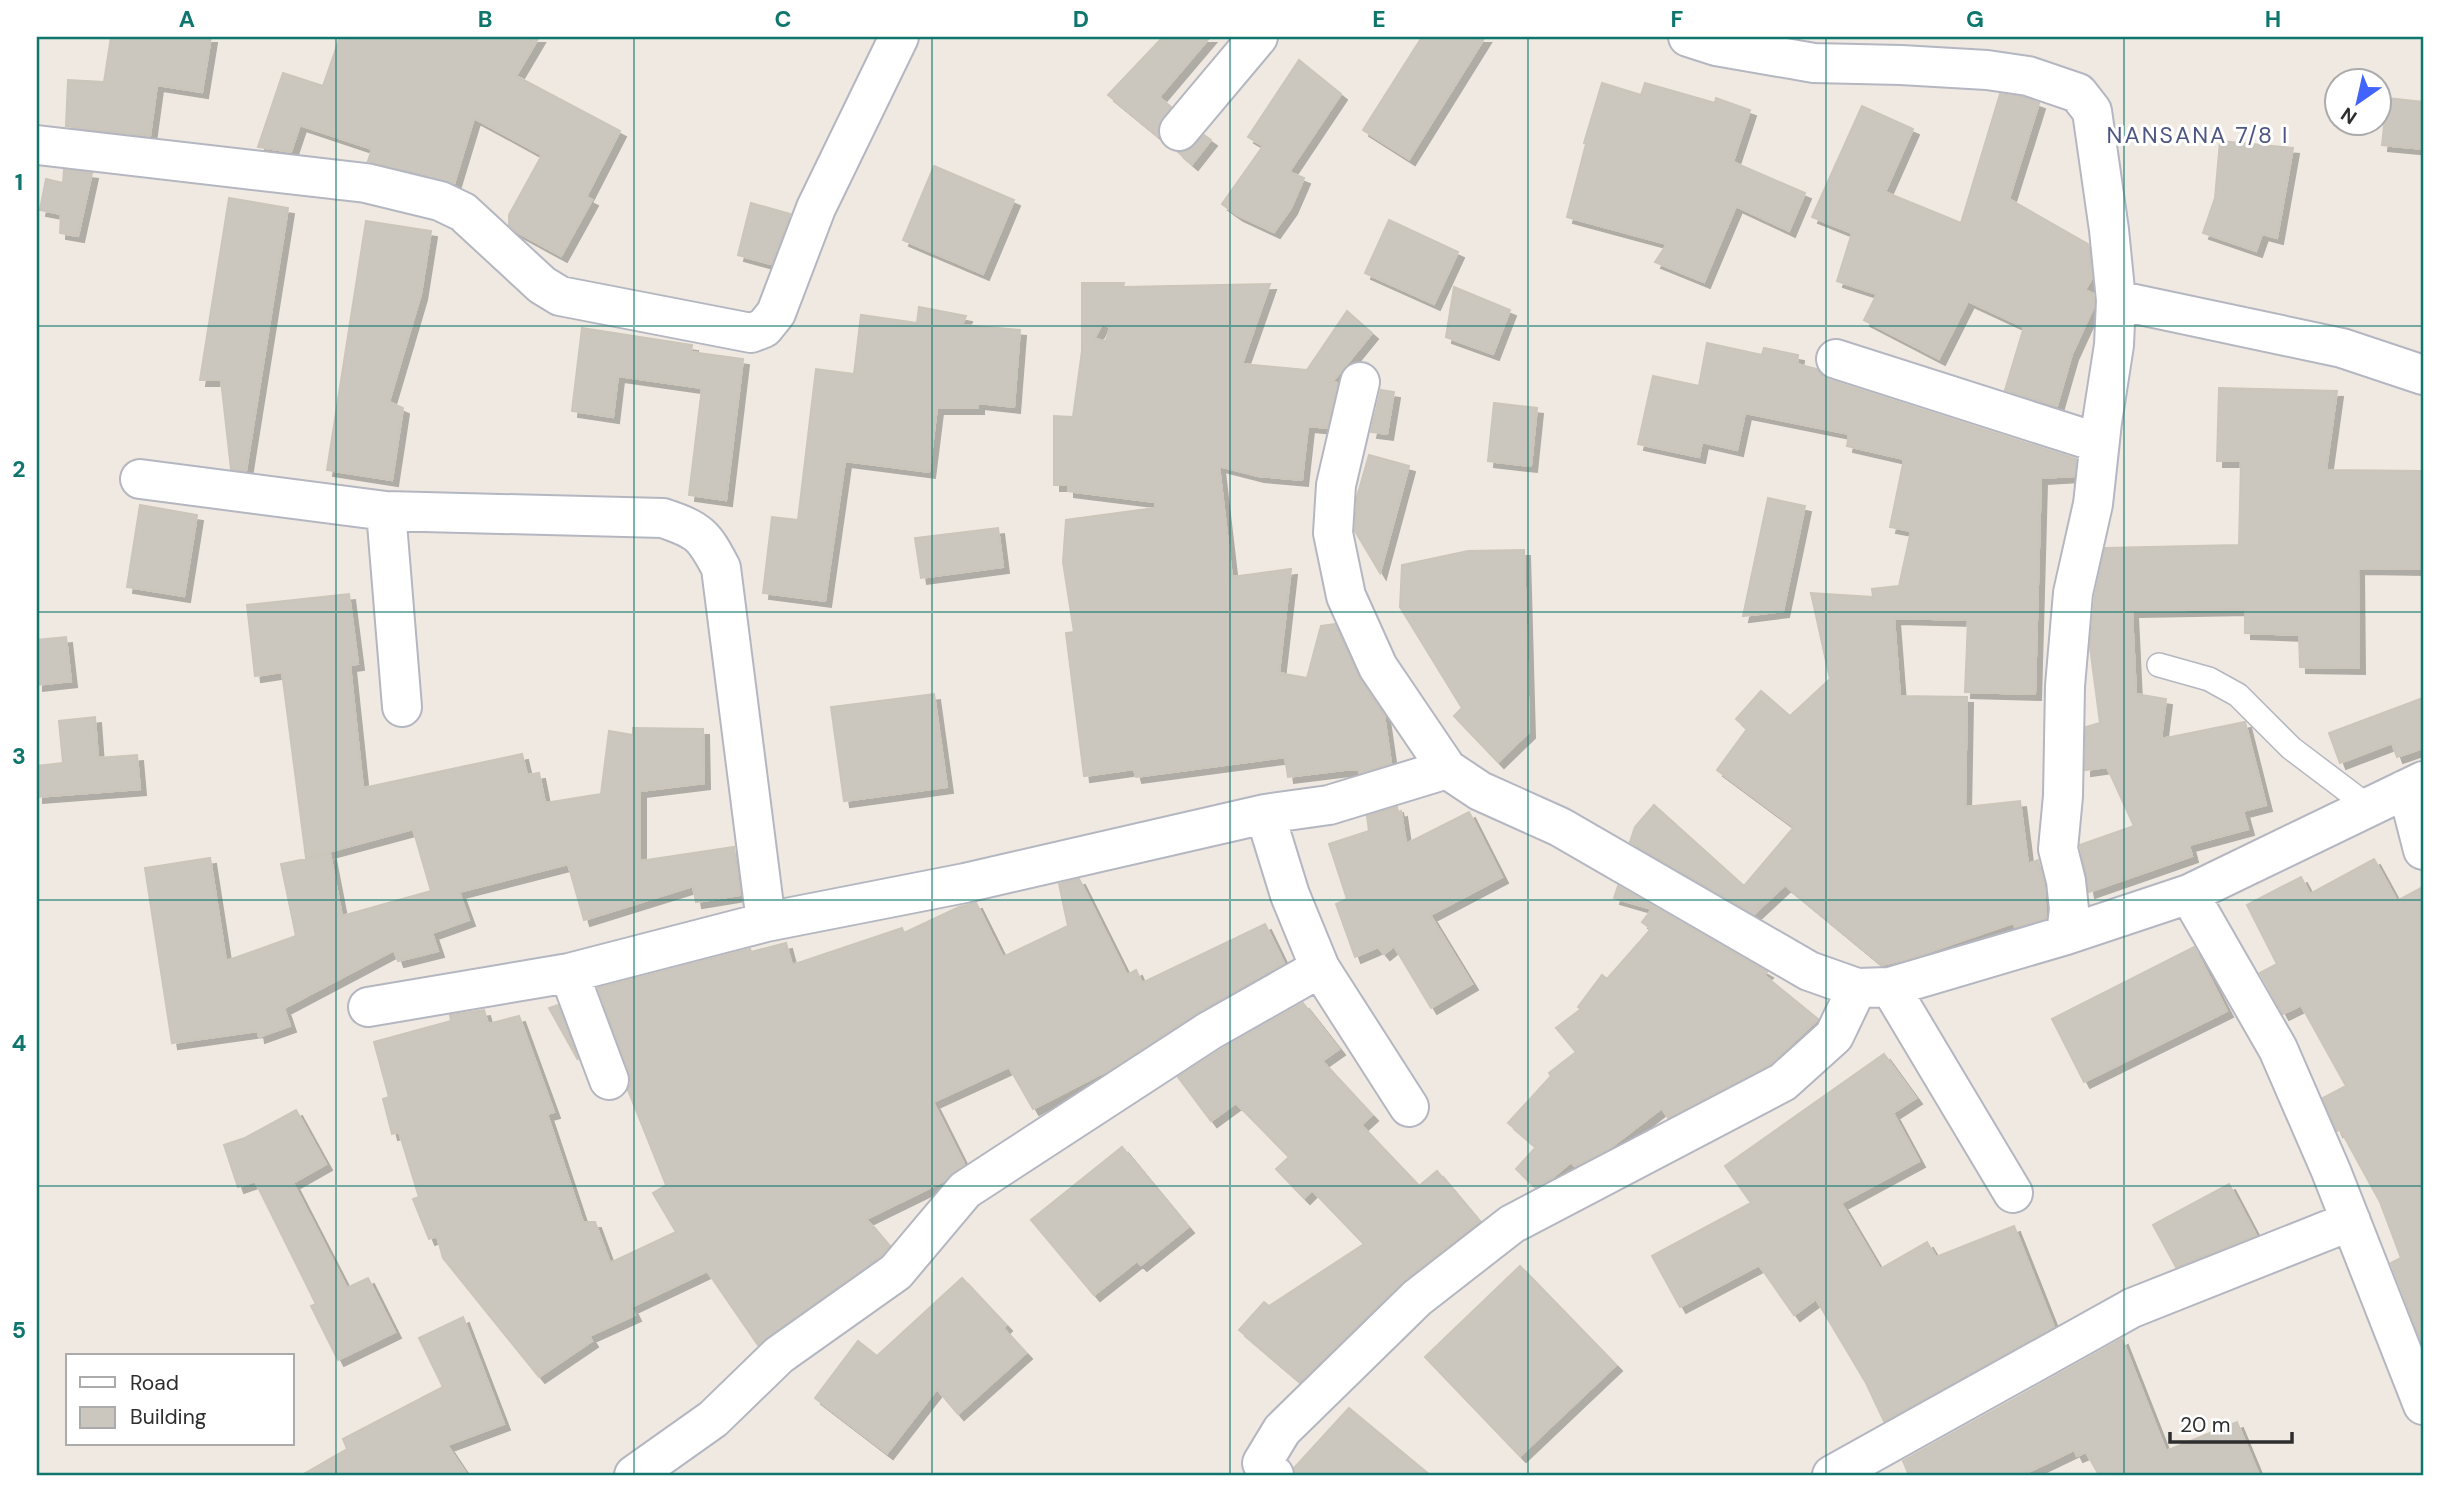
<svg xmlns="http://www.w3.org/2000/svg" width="2460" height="1512" font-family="'DM Sans',sans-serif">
	<defs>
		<filter id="shadow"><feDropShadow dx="6" dy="6" stdDeviation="0" flood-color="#0004"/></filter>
	</defs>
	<rect width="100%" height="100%" fill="#efe9e1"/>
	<path fill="#cbc7bf" stroke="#cbc5ba" stroke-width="2" fill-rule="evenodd" filter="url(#shadow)" d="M111,37H211L202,92L157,85L150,136L66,126L68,80L104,82Z
		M340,37H539L516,76L620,131L586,197L592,200L561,256L517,232L509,225V215L542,155L474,118L454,184L368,161L372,149L300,125L291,152L258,147L283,73L323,86Z
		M1163,37H1210L1159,97L1171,107L1158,127V136L1108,95Z
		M1422,37H1485L1409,159L1363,130Z
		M1299,60L1341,94L1289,172L1304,178L1291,208L1274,232L1237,215L1222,204L1263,146L1248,137Z
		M1602,83L1641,95L1645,83L1715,103L1716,98L1750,110L1733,162L1805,193L1789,231L1736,206L1704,282L1655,262L1667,244L1567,217L1586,144L1584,143Z
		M2000,94L2023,97L2039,103L2009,199L2088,244L2092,278L2085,290L2093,294L2094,306L2072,354L2057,406L2005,390L2024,327L1968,301L1939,359L1864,320L1877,294L1837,281L1852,233L1812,217L1862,106L1913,129L1885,192L1961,223Z
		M2387,98L2423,102V149L2382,145Z
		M1204,135L1211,140L1192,164L1178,152L1187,151Z
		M2220,141L2293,148L2277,238L2262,234L2256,251L2203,233L2215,198Z
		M934,166L1014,200L983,274L903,240Z
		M64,170L92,173L78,236L60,233L61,214L40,210L46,179L63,183Z
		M229,198L288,208L246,471L231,469L221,380H200Z
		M751,203L790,214L771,264L738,255Z
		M1389,220L1458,252L1434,304L1365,273Z
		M366,221L431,231L421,294L389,402L403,408L392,480L327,470Z
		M1082,283H1124L1123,287L1270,284L1242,364L1307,370L1347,311L1372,333L1332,382L1337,383L1327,428L1308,426L1302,480L1258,476L1219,466L1232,577L1291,569L1279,673L1307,678L1321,626L1335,624L1358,676L1384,715L1391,763L1359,773V770L1352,769L1288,777L1285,757L1136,777L1134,769L1084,776L1066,633L1074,632L1063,562L1066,520L1155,508V502L1068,491V485H1054V416L1073,417L1082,351ZM1102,324L1110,327L1106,341L1094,339Z
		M1454,287L1510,310L1493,354L1446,337Z
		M919,307L966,316L962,325L1020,330L1014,407L978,403V408H937L929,472L845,461L825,601L763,593L772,517L798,520L816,369L854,374L861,315L917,323Z
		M582,328L692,345L691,352L743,359L726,500L689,495L702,388L618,376L613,417L572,411Z
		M1707,343L1762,355L1764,348L1798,355L1797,364L1817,369L1820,374L1829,380L2076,459L2074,476L2041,478L2035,694L1965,692L1968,620L1894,618L1900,696L1967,697L1965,807L2020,801L2028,864L2038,860L2044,885L2046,918L2015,927L2013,923L1911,958L1882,965L1785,885L1754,914L1630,842L1635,827L1654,805L1744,886L1794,827L1717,770L1747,729L1736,719L1761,691L1790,716L1830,679L1811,593L1873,597L1872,589L1899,586L1911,531L1890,527L1904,459L1847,446L1849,434L1745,413L1737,450L1702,442L1699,457L1638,444L1653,376L1699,386Z
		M2219,388L2337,391L2326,470L2422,471L2421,569L2358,568L2359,668L2300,667L2299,635L2245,633V609L2132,611L2136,694L2166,699L2161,739L2245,722L2266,805L2243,811L2248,829L2189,845L2192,856L2089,892L2080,845L2134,826L2107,767L2085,770L2086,727L2100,723L2090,647L2095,596L2105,548L2239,545L2241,461H2217Z
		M1381,390L1394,392L1387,434L1371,432Z
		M1494,403L1537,408L1531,466L1488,461Z
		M1369,455L1409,466L1380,573L1355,531L1357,497Z
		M1768,498L1805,506L1783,611L1743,616Z
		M140,505L197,515L184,596L127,587Z
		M998,528L1003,567L921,578L915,538Z
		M1524,550L1529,732L1498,762L1454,716L1462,708L1400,607L1402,565L1468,551Z
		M349,594L358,664L350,665L363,788L522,754L527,775L539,773L545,803L601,794L609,731L633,735V728L703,729L704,783L640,791V861L734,847L740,895L696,902L693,886L584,920L568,864L459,892L469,920L432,933L438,951L398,961L394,950L284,1008L290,1026L259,1037L258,1031L172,1043L145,868L210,858L226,961L296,936L281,864L330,854L342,916L431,891L413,829L306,858L282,672L255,676L247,605Z
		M66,637L71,681L37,685V640Z
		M934,694L947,787L844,801L831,707Z
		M2423,698V748L2397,757L2392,743L2340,763L2329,733Z
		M95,717L98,758L137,755L140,789L37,797V766L63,763L59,721Z
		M1397,807L1398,812L1401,811L1406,844L1469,812L1502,877L1430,915L1472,984L1431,1008L1394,946L1384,954L1378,947L1355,957L1336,904L1347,899L1329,844L1369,831L1367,816Z
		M2374,859L2397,901L2423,887V1346L2391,1263L2401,1258L2380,1202L2340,1129L2337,1131L2323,1098L2346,1086L2301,1005L2283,1014L2260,973L2277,964L2247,905L2301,877L2310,894Z
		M1079,879L1127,975L1136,970L1142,983L1265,924L1284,963L1197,1013L1111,1069L1033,1109L1009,1067L933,1102L964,1164L944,1181L866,1219L889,1246L881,1256L758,1345L707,1271L631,1307L635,1315L589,1336L592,1341L539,1377L443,1258L437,1236L429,1239L413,1199L419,1197L399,1132L392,1134L383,1099L389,1097L374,1042L451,1021L450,1015L484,1010L488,1024L519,1016L554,1112L547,1114L583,1222H595L610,1263L676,1232L653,1193L666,1185L628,1090L631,1083L629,1072L598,988L750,949L751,952L786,943L792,965L902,928L904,933L959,907L976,903L1003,957L1068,926L1059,884Z
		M1618,886L1767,972L1764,975L1818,1019L1770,1064L1668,1118L1662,1108L1610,1148L1575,1166L1571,1162L1552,1178L1535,1187L1516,1169L1536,1147L1508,1123L1551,1076L1549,1073L1576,1052L1556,1028L1581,1009L1578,1007L1602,975L1607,979L1651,929L1642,922L1652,909L1614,898Z
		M2194,947L2227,1011L2084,1082L2052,1019Z
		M1303,1003L1339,1049L1322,1061L1372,1115L1361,1125L1419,1186L1437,1171L1479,1221L1402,1282L1300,1382L1239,1330L1264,1302L1269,1306L1364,1244L1312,1190L1304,1198L1276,1169L1289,1157L1236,1103L1211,1121L1178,1077L1220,1050Z
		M558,1005L578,1060L549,1008Z
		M1884,1054L1916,1098L1893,1113L1919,1161L1841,1203L1880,1269L1927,1242L1936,1257L2014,1226L2054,1327L1884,1421L1866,1383L1816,1299L1794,1315L1759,1265L1680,1307L1652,1256L1751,1203L1725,1166Z
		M296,1110L326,1164L293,1183L347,1288L368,1278L395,1332L338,1360L311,1306L316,1304L255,1181L238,1187L224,1145L245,1138Z
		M1122,1147L1188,1227L1141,1265L1137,1261L1094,1295L1031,1220Z
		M2229,1184L2256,1235L2176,1267L2153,1225Z
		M1520,1266L1616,1365L1520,1456L1425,1357Z
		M962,1278L1006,1325L1003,1328L1026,1353L958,1414L937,1389L887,1453L815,1398L858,1341L877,1356Z
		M463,1317L504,1424L447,1445L467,1475H302L347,1449L343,1439L443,1387L419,1338Z
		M2122,1339L2166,1451L2237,1422L2259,1475H2099L2086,1452L2077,1456L2074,1450L2022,1475H1909L1903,1461Z
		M1349,1408L1430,1475H1295L1294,1468Z"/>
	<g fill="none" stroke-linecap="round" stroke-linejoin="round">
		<g stroke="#b4b7c1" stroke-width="26">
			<path id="service" d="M2159,665L2209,679L2238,695L2291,748L2369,807"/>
		</g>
		<g stroke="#b4b7c1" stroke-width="42">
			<path id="minor" d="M1688,37L1716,46L1814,63L1901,65L1987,70L2028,76L2078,93L2092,111L2109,230L2116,300L2114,345L2102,422L2093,504L2073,593L2065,686L2063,796L2058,849L2066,881L2069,909L2066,935
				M1179,131L1258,37
				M37,145L366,183L440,201L463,212L542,285L560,296L751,333L764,328L776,313L816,208L899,37
				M2116,300L2342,348L2423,375
				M1836,359L2099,443
				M1360,382L1336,485L1333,533L1346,596L1378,667L1447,769L1480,791L1560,827L1809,971L1857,988L1890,987L2066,935L2189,894L2423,781
				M140,479L386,511L663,518C699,530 704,535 721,568L766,922
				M386,511L402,707
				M2404,790L2413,811L2423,850
				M2189,894L2278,1049L2331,1171L2423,1405
				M569,973L609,1080
				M1890,987L2013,1193
				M368,1007L569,973L766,922L965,883L1265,814
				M1409,1107L1320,968L1290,895L1265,814L1329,805L1447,769
				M634,1475L713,1419L779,1355L896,1272L965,1190L1209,1031L1320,968
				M1274,1475L1262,1463L1282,1430L1417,1298L1512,1224L1783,1082L1834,1036L1857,988
				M1832,1475L2132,1308L2351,1221"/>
		</g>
		<use href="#service" stroke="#fff" stroke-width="23"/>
		<use href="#minor" stroke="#fff" stroke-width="38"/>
	</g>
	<path fill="none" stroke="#0f766e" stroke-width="2" stroke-opacity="0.55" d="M336,37V1475M634,37V1475M932,37V1475M1230,37V1475M1528,37V1475M1826,37V1475M2124,37V1475M37,326H2423M37,612H2423M37,900H2423M37,1186H2423"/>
	<g text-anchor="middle" stroke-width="6" stroke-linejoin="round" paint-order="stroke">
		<g font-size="23" letter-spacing="2" fill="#4d5680" stroke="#fff">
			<text x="2198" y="143">NANSANA 7/8 I</text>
		</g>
	</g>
	<rect width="2460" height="1512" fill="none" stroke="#ffffff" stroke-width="77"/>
	<rect x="66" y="1354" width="228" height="91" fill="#ffffff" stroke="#ababab" stroke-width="2"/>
	<rect x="80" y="1377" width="35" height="10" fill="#ffffff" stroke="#ababab" stroke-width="2"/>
	<text x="130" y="1390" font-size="21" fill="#2e2e2e">Road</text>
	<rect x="80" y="1407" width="35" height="21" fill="#cbc7bf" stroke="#ababab" stroke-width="2"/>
	<text x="130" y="1424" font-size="21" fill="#2e2e2e">Building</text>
	<g transform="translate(2358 102) rotate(214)"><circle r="33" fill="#ffffff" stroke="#ababab" stroke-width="2"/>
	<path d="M0-5L12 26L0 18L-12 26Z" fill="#4264fb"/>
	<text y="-10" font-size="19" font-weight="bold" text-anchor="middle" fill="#2e2e2e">N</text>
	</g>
	<path d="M2170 1432v10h122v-10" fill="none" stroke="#2e2e2e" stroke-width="3.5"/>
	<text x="2180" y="1432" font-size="21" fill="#2e2e2e" stroke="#ffffff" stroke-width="5" paint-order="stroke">20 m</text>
	<rect x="38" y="38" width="2384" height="1436" fill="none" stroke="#0f766e" stroke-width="2.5"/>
	<g font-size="23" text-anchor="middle" font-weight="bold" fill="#0f766e">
		<text x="187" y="27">A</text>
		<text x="485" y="27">B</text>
		<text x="783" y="27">C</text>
		<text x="1081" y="27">D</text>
		<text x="1379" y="27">E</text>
		<text x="1677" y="27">F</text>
		<text x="1975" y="27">G</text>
		<text x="2273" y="27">H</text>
		<text x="19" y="190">1</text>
		<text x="19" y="477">2</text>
		<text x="19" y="764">3</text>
		<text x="19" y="1051">4</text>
		<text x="19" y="1338">5</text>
	</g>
</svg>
